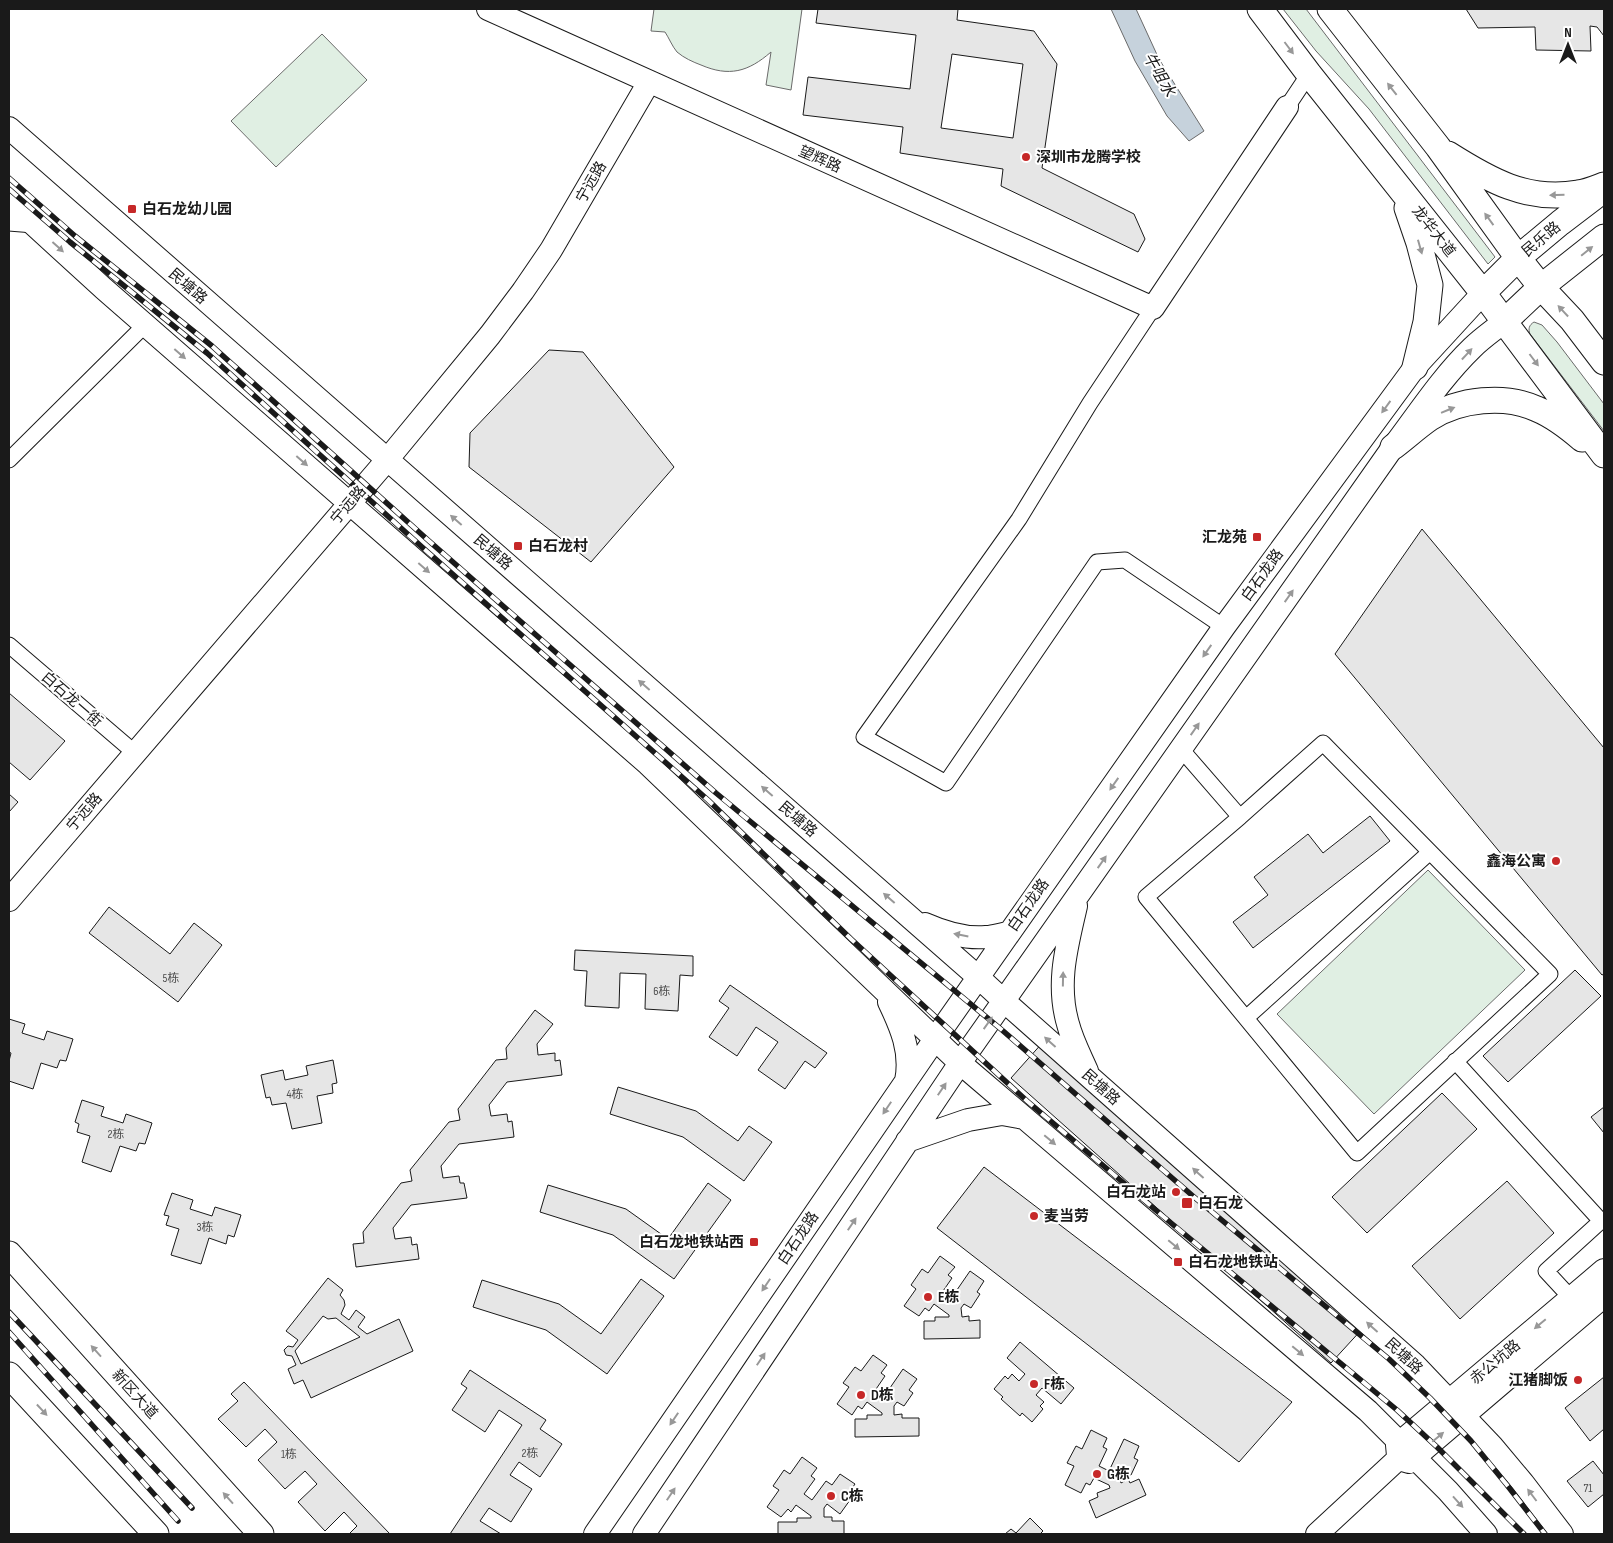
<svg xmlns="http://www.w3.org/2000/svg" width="1613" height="1543" font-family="'Sofia Sans Condensed','Noto Sans SC',sans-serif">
	<rect width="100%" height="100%" fill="#fff"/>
	<path fill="#e0efe3" stroke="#6a6a6a" d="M654,9H802L791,90L766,85L771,52C748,72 729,77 701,65C693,62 684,58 677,52C672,46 669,38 665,32L651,31Z
		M1283,9H1306L1495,257L1488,264L1369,109L1316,51Z
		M322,34L367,80L276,167L231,121Z
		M1534,322L1542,325L1557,342L1604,404V431L1530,334C1528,329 1529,325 1534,322Z
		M1428,870L1525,970L1374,1114L1277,1014Z"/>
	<path fill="#c6d2dc" stroke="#6a6a6a" d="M1111,9H1136L1159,59L1204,131L1189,141L1167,116L1135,61Z"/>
	<path fill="#e6e6e6" stroke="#1a1a1a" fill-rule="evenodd" d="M818,9H958L957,20L1034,31L1057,64L1042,168L1134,214L1145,239L1138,252L1001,186L1003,169L900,153L903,127L803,115L808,77L910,89L916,35L816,23ZM952,54L1023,64L1013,138L941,128Z
		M1466,9H1604V36L1597,27L1590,26L1591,51L1536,50L1535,27L1478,28Z
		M549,350L583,352L674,467L591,562L469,467L470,433Z
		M1422,529L1604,748V974L1602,975L1335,654Z
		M9,693L65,741L30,780L9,762Z
		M9,794L18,802L9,812Z
		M1370,816L1390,841L1253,948L1233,922L1268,895L1254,877L1308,834L1323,853Z
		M109,907L170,954L194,923L222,945L178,1002L89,933Z
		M575,950L693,956V976L680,975L678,1011L645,1009L646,974L620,973L619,1008L585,1006L587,971L574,970Z
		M1575,970L1601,996L1508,1082L1483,1056Z
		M730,985L827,1053L815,1068L805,1061L785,1089L758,1070L778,1042L756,1027L737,1056L709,1037L729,1008L719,1001Z
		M535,1010L553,1024L537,1044L538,1055L555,1053V1061L560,1060L562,1075L507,1082L489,1105L491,1116L507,1114L508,1122L512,1121L514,1137L459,1144L441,1166L443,1178L459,1176L460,1183H464L467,1198L411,1205L393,1228L395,1239L411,1237L412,1245L417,1244L419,1259L356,1267L353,1244L364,1243L363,1232L401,1183L412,1181L410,1170L449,1122L460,1120L458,1109L496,1060L507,1059L506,1048Z
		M9,1019L25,1024L22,1033L44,1040L47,1031L73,1039L66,1061L60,1060L57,1068L41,1063L33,1089L9,1081V1061L11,1053L9,1052Z
		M1044,1041L1364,1327L1331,1363L1011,1078Z
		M333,1060L337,1083L332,1084L333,1093L317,1096L322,1123L292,1129L286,1103L272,1105L270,1097L266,1098L261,1075L283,1070L285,1080L308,1075L306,1066Z
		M618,1087L696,1111L738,1141L749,1126L772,1142L744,1181L683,1137L610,1114Z
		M1442,1093L1477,1129L1367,1233L1332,1197Z
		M82,1100L104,1107L101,1116L123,1123L126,1114L152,1123L145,1144L139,1143L136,1151L120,1146L111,1172L82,1162L90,1136L77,1132L79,1124L75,1122Z
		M1604,1107V1133L1591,1117Z
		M984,1167L1292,1402L1239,1462L937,1228Z
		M1507,1181L1554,1233L1460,1319L1412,1266Z
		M708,1183L731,1200L674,1279L613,1235L540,1212L548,1185L626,1209L668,1239Z
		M172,1193L193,1200L190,1209L212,1216L215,1207L241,1215L234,1237L228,1235L226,1244L209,1238L201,1264L171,1255L179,1229L166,1225L169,1216L164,1215Z
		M940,1256L955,1267L948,1275L952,1278L941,1294L950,1300L970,1271L984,1281L977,1292L980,1294L971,1308L964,1304L961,1308L962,1317L969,1316V1321L980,1320V1338L924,1339V1321H935V1317H949V1315L934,1304L929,1311L925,1308L919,1316L904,1306L916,1289L911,1285L922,1269L928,1273Z
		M328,1278L343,1290L340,1295L344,1300L345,1305L341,1314L349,1320L356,1310L365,1317L358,1327L367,1334L399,1319L413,1351L311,1398L303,1380L294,1384L288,1369L296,1365L292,1356L286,1355L284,1350L288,1346L293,1347L298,1340L286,1331ZM323,1316L328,1319L336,1318L360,1337L301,1364L295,1351Z
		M641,1279L664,1296L607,1374L546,1330L473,1307L482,1280L559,1304L601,1334Z
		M1020,1342L1074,1388L1061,1404L1042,1388L1036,1395L1044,1402L1040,1406L1043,1409L1032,1422L1022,1413L1020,1416L1001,1399L1003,1397L994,1389L1005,1376L1008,1379L1012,1374L1019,1381L1025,1374L1007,1358Z
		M873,1355L887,1365L881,1373L885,1376L874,1392L883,1398L903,1369L917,1379L909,1390L913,1393L904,1406L897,1402L894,1406V1415L902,1414V1418H919V1436L855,1437V1419H867V1415H882V1413L867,1402L862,1409L858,1406L852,1415L837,1404L849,1387L843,1383L855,1367L861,1371Z
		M470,1370L546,1420L540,1429L562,1444L540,1477L519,1462L510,1475L532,1489L511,1522L489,1508L480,1521L501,1534H450L522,1425L499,1410L485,1432L452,1410L467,1388L461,1384Z
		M1604,1377V1429L1590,1441L1565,1408Z
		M244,1382L390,1534H349L357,1526L344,1512L325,1531L298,1502L317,1484L305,1471L285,1489L258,1460L277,1442L265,1429L246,1447L218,1419L238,1401L231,1394Z
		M1091,1430L1107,1438L1103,1447L1107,1449L1099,1466L1109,1471L1124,1439L1139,1446L1134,1458L1138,1460L1131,1475L1123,1472L1120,1480L1121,1483L1128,1479L1130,1483L1139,1479L1146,1495L1096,1518L1089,1501L1098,1497L1097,1493L1110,1488L1109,1485L1094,1478L1090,1485L1086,1483L1081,1493L1065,1485L1074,1466L1067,1463L1076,1446L1082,1449Z
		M802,1457L817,1468L811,1476L815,1479L804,1494L812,1500L826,1481L832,1485L840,1474L855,1484L846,1497L850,1500L840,1514L827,1504L824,1508V1517H832V1521H844V1534H778V1522H797V1518H811V1516L796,1505L791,1512L788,1509L781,1517L767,1507L779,1490L773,1486L784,1470L790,1474Z
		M1593,1461L1604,1475V1494L1588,1507L1567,1481Z
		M1030,1518L1043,1531L1040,1534H1005L1011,1529L1016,1533Z"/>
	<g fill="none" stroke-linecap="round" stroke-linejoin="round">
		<g stroke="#1a1a1a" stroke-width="17">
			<path id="street" d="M1287,107L1309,74
				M9,223L34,225
				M1153,308L1090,403L1019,519L864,737L946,783L1097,562L1125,560L1224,627
				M9,460L145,325
				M9,645L135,753
				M1181,749L1240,817L1323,743L1550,974L1357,1153L1146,897L1240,817
				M1246,1018L1430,852
				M1455,1061L1601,1221L1546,1271L1571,1298"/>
		</g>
		<g stroke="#1a1a1a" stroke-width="24">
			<path id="secondary" d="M488,9L1153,308L1287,107
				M9,128L978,977L1004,1001L1415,1365L1492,1446L1523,1483L1562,1534
				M9,202L103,288L648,764L960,1063L1368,1411L1448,1491L1486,1534
				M9,900L387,460L490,335L523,291L551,250L649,82
				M1076,906C1067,946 1056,983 1068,1024C1072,1040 1080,1055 1087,1071
				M925,924C943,932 965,939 986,937C993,937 1001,934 1009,933
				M889,1002C901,1027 912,1052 906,1081
				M907,1141L968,1120L1002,1114L1024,1118
				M1398,1456L1397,1445L1604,1270
				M1402,1460L1409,1462L1604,1296
				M595,1534L935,1039L1224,627L1415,367L1483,293
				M644,1534L960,1063L1393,447C1418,414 1442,377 1472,348C1482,338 1494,330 1505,321
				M1317,1534L1398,1459"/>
		</g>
		<g stroke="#1a1a1a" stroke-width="27">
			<path id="primary" d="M1260,9L1309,74L1483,293L1604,455
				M1330,9L1438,147L1518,258L1541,287L1572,320L1604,362
				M1448,154C1489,180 1527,202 1578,193C1587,192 1596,188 1604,185
				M1407,208L1419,243L1430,285L1426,322L1415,367
				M1483,293L1518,258L1560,223L1602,191
				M1505,321L1541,287L1604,237
				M1393,447C1405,438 1417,427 1430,418C1459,399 1505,394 1537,409C1554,416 1568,427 1582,439
				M9,1254L261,1534
				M9,1375L156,1534"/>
		</g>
		<use href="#street" stroke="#fff" stroke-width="15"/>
		<use href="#secondary" stroke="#fff" stroke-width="22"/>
		<use href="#primary" stroke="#fff" stroke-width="25"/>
		<g stroke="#1a1a1a" stroke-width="5.5">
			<path id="rail" d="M9,178L75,236L212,346L429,541L716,793L1002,1030L1194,1197L1389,1359L1430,1398L1471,1441L1507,1485L1545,1534
				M9,189L70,242L207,353L422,547L708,800L851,939L1027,1101L1171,1223L1397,1410L1437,1447L1524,1534
				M9,1312L192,1508
				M9,1332L178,1521"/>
		</g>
		<use href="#rail" stroke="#fff" stroke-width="4" stroke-dasharray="11" stroke-linecap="butt"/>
	</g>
	<defs><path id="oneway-solid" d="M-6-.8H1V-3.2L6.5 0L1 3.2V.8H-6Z" transform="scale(1.25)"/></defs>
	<g fill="#989898">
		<use href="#oneway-solid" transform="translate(1289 48) rotate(53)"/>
		<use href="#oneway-solid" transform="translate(1392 89) rotate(-128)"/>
		<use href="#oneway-solid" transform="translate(1557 195) rotate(178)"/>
		<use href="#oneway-solid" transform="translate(1489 219) rotate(-126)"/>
		<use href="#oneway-solid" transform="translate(58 247) rotate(42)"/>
		<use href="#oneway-solid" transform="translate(1420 247) rotate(74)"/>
		<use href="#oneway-solid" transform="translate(1587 251) rotate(-39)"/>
		<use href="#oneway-solid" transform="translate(1563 311) rotate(-133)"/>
		<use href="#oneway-solid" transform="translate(180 354) rotate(41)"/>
		<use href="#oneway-solid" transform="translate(1467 354) rotate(-47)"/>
		<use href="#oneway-solid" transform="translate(1534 360) rotate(53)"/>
		<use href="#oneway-solid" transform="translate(1386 407) rotate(126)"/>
		<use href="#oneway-solid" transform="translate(1448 410) rotate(-22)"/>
		<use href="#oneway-solid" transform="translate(302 461) rotate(41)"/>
		<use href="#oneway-solid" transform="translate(456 520) rotate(-139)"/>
		<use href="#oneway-solid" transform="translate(424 568) rotate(41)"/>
		<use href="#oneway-solid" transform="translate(1289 596) rotate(-55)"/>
		<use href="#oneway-solid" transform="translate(1207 651) rotate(125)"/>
		<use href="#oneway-solid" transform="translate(644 685) rotate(-139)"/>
		<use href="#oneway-solid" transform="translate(1195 729) rotate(-55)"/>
		<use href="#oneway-solid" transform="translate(1114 784) rotate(125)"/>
		<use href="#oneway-solid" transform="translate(767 791) rotate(-139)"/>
		<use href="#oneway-solid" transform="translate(1102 862) rotate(-55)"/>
		<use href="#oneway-solid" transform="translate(889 898) rotate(-139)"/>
		<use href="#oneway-solid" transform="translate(961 935) rotate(-169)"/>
		<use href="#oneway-solid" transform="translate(1063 979) rotate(-89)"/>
		<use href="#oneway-solid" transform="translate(988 1023) rotate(-55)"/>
		<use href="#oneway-solid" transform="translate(1050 1042) rotate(-138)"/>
		<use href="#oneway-solid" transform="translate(942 1089) rotate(-56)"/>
		<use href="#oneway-solid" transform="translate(887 1108) rotate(124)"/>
		<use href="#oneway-solid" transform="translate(1050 1140) rotate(40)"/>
		<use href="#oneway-solid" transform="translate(1198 1173) rotate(-138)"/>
		<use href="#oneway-solid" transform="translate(852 1224) rotate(-56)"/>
		<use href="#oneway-solid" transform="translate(1174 1245) rotate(40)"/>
		<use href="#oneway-solid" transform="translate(766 1285) rotate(124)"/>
		<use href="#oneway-solid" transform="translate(1540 1324) rotate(140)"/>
		<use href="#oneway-solid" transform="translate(1372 1327) rotate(-138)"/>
		<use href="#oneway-solid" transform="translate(96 1351) rotate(-132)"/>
		<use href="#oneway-solid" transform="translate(1298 1351) rotate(40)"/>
		<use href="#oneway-solid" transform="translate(761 1359) rotate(-56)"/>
		<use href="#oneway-solid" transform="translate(42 1410) rotate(47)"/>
		<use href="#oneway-solid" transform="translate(674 1419) rotate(124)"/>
		<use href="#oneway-solid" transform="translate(1438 1437) rotate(-40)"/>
		<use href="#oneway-solid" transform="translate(671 1494) rotate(-56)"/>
		<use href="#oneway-solid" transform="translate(1532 1495) rotate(-127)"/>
		<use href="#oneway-solid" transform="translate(228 1498) rotate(-132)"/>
		<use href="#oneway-solid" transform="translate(1458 1502) rotate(48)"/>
	</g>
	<g fill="#c62828" stroke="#fff" stroke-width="2">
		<circle cx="1026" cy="157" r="5"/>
		<rect x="127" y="204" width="10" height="10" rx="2.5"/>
		<rect x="1252" y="532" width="10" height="10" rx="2.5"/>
		<rect x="513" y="541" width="10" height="10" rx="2.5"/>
		<circle cx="1556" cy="861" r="5"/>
		<circle cx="1176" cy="1192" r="5"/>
		<rect x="1181" y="1197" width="12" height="12" rx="2.5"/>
		<circle cx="1034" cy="1216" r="5"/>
		<rect x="749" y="1237" width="10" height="10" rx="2.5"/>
		<rect x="1173" y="1257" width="10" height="10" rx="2.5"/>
		<circle cx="928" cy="1297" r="5"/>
		<circle cx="1578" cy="1380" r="5"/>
		<circle cx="1034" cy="1384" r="5"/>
		<circle cx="861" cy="1395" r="5"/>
		<circle cx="1097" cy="1474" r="5"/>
		<circle cx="831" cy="1496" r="5"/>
	</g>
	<g text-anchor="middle" stroke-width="4" stroke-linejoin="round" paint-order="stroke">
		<g font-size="12" fill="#4d4d4d">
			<text x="171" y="982">5栋</text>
			<text x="662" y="995">6栋</text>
			<text x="295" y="1098">4栋</text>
			<text x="116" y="1138">2栋</text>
			<text x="205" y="1231">3栋</text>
			<text x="530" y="1457">2栋</text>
			<text x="289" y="1458">1栋</text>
			<text x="1588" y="1492">71</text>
		</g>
		<g font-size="15" font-weight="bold" fill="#1a1a1a" stroke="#fff" text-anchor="start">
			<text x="1036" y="162">深圳市龙腾学校</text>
			<text x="142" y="214">白石龙幼儿园</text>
			<text x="1247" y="542" text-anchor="end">汇龙苑</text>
			<text x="528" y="551">白石龙村</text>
			<text x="1546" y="866" text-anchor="end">鑫海公寓</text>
			<text x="1166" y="1197" text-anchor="end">白石龙站</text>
			<text x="1198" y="1208">白石龙</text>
			<text x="1044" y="1221">麦当劳</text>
			<text x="744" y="1247" text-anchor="end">白石龙地铁站西</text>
			<text x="1188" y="1267">白石龙地铁站</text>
			<text x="938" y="1302">E栋</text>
			<text x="1568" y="1385" text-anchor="end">江猪脚饭</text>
			<text x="1044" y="1389">F栋</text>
			<text x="871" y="1400">D栋</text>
			<text x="1107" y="1479">G栋</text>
			<text x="841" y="1501">C栋</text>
		</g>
		<g font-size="15" fill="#1a1a1a" stroke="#fff">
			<text transform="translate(820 159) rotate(24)" y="5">望辉路</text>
			<text transform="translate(591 182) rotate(-60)" y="5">宁远路</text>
			<text transform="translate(1434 231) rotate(52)" y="5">龙华大道</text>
			<text transform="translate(1541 239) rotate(-40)" y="5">民乐路</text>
			<text transform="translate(188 286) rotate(41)" y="5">民塘路</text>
			<text transform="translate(348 505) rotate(-49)" y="5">宁远路</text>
			<text transform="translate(493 552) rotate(41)" y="5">民塘路</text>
			<text transform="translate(1262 575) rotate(-54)" y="5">白石龙路</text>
			<text transform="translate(72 699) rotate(41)" y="5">白石龙一街</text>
			<text transform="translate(84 812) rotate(-49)" y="5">宁远路</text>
			<text transform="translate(798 819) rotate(41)" y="5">民塘路</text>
			<text transform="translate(1028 905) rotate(-55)" y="5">白石龙路</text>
			<text transform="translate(1101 1087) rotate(42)" y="5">民塘路</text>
			<text transform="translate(798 1238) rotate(-56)" y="5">白石龙路</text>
			<text transform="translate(1404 1356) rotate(43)" y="5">民塘路</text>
			<text transform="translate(1495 1362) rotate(-40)" y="5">赤公坑路</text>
			<text transform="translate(135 1394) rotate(48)" y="5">新区大道</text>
		</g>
		<g font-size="16" font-style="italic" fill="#1a1a1a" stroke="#fff">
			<text transform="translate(1160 74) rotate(60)" y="6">牛咀水</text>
		</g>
	</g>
	<rect width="1613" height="1543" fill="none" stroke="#1a1a1a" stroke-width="20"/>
	<g transform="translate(1568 45)" stroke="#ffffff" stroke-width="4" paint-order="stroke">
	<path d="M0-4L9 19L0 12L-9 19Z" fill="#1a1a1a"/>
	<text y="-8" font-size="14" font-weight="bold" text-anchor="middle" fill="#1a1a1a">N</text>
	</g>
</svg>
